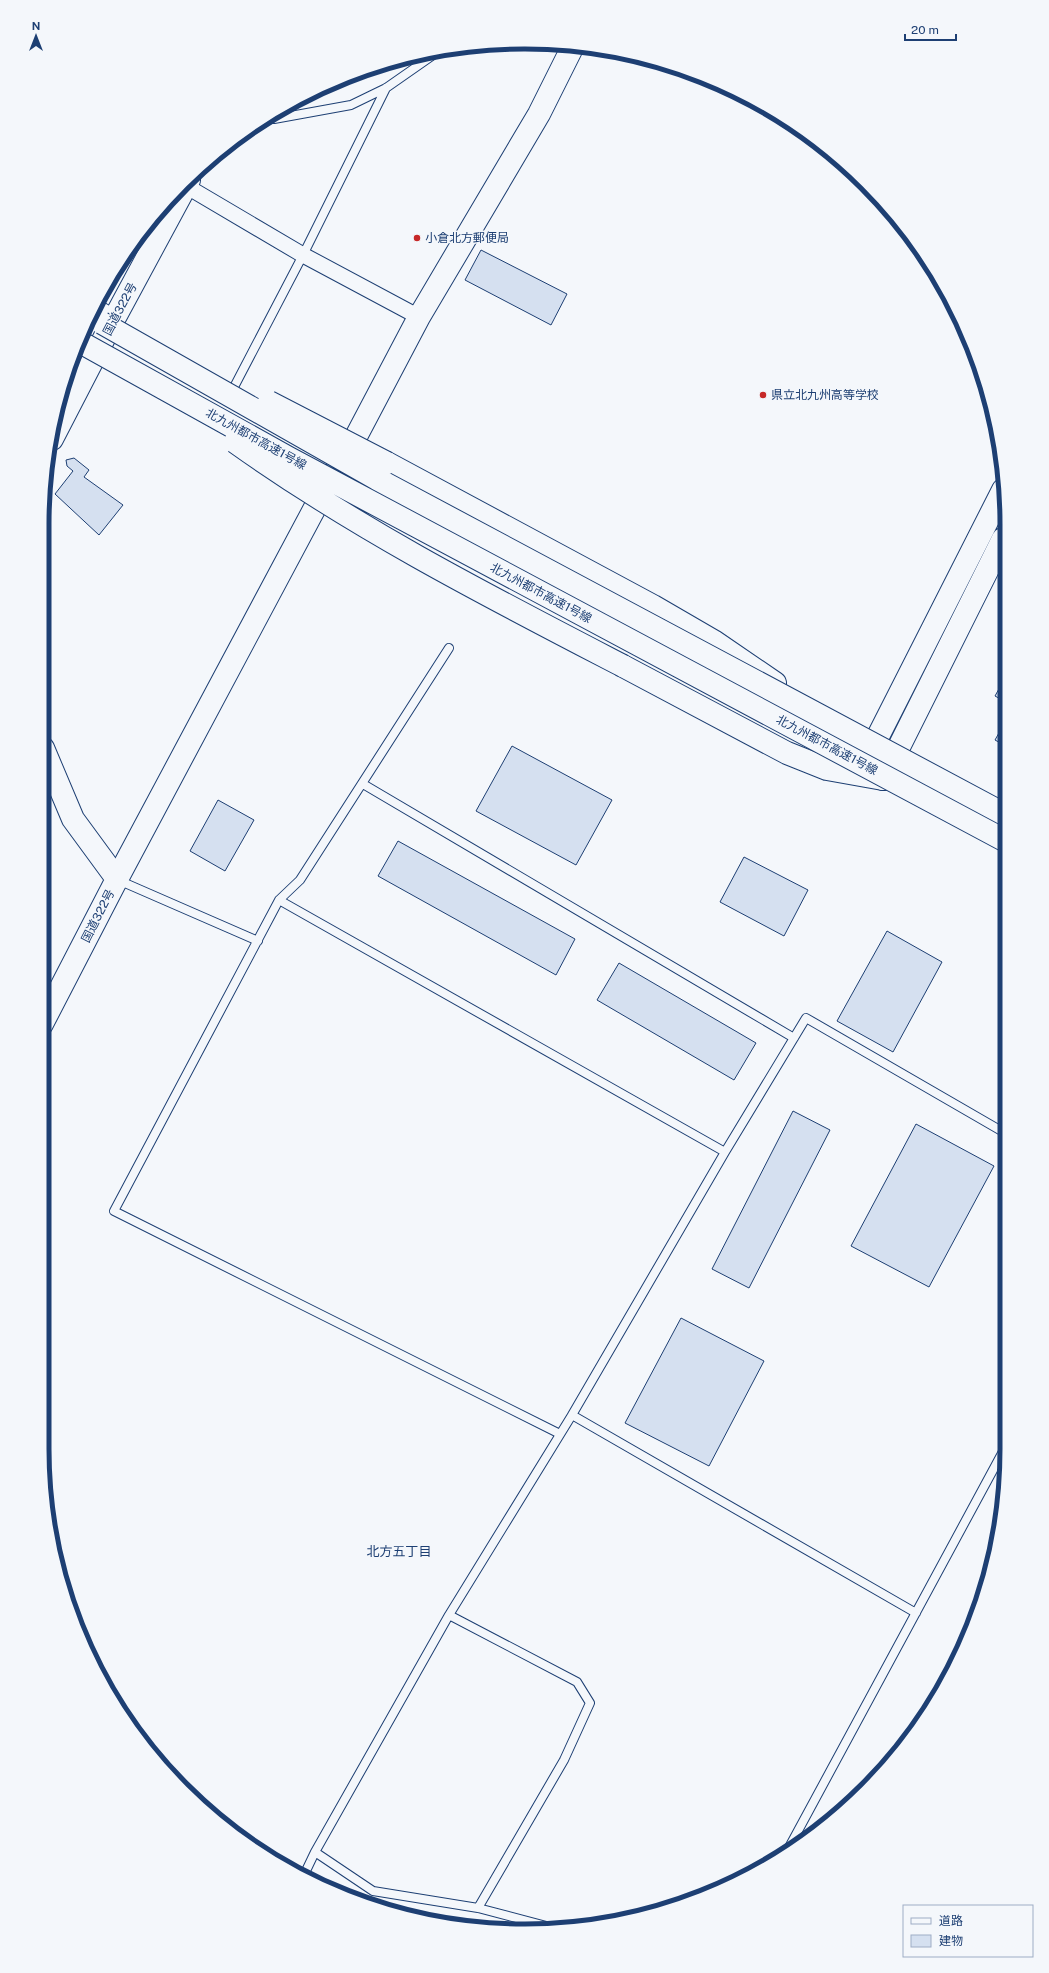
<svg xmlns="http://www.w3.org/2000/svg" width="1049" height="1973" font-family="'Public Sans','Noto Sans JP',sans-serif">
	<rect width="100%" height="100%" fill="#f4f7fb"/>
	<path fill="#d5e0f0" stroke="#1d3f73" d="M481,250L567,294L551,325L465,280Z
		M74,458L89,470L84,477L123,505L99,535L55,494L73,471L67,466L66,460Z
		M1004,680V701L995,696Z
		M1004,724V745L995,740Z
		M512,746L612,800L576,865L476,811Z
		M218,800L254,820L225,871L190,851Z
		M398,841L575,939L556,975L378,876Z
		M744,857L808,890L784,936L720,902Z
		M887,931L942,962L893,1052L837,1021Z
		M619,963L756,1043L734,1080L597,1000Z
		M793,1111L830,1130L749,1288L712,1269Z
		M916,1124L994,1166L929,1287L851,1246Z
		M681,1318L764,1361L709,1466L625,1423Z"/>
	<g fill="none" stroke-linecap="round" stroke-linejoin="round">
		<g stroke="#1d3f73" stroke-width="10">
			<path id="lane" d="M268,118L274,119L351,105L386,88L439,51
				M233,389L303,255L386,88
				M449,648L300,880L279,900L114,1211L560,1434
				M363,784L794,1038
				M118,880L258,941
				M279,900L725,1152
				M572,1415L916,1613
				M449,1615L577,1682L590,1703L564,1760L478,1908
				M315,1852L373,1891L478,1908L554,1928
				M786,1853L1006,1446
				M304,1875L315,1852L449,1615L572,1415L725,1152L806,1018L1005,1133"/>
		</g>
		<g stroke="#1d3f73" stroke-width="17">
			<path id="street" d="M186,186L303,255L419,317"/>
		</g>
		<g stroke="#1d3f73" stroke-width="24">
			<path id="secondary" d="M93,309L113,321
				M865,762L1003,490
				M883,779L1003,539
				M117,879L326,487L349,450L419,317L539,114L573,46"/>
		</g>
		<g stroke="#1d3f73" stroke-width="24">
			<path id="highway" d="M52,439L113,321L189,180
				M387,463L653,606L715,642L775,683
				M623,666L787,753L827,769L883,779
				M42,1024L117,879L73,819L43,748"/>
		</g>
		<use href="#lane" stroke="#f4f7fb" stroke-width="8"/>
		<use href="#street" stroke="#f4f7fb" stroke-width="15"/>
		<use href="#secondary" stroke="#f4f7fb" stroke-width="22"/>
		<use href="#highway" stroke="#f4f7fb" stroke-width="22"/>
		<g stroke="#1d3f73" stroke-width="24" stroke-linecap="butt">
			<path id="highway-bridge" d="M102,323L377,479L1004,814
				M80,342L289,458L1004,840
				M269,402L387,463
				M235,442C357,529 490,597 623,666"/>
		</g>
		<use href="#highway-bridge" stroke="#f4f7fb" stroke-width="22"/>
	</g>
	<g fill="#c62828" stroke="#f4f7fb" stroke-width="1.5">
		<circle cx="417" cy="238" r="4"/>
		<circle cx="763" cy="395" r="4"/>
	</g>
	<g text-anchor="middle" stroke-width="3" stroke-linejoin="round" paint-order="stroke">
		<g font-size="12" fill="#1d3f73" stroke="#f4f7fb" text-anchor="start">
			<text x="425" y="242">小倉北方郵便局</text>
			<text x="771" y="399">県立北九州高等学校</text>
		</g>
		<g font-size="12" fill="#1d3f73" stroke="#f4f7fb">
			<text transform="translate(120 309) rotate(-62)" y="4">国道322号</text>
			<text transform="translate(256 439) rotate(29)" y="4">北九州都市高速1号線</text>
			<text transform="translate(541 593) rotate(28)" y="4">北九州都市高速1号線</text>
			<text transform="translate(827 745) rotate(28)" y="4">北九州都市高速1号線</text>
			<text transform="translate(98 916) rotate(-63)" y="4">国道322号</text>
		</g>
		<g font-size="13" fill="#1d3f73" stroke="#f4f7fb">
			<text x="399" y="1556">北方五丁目</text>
		</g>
	</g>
	<path d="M0 0H1049V1973H0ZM524 49H525A475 475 0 0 1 1000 524V1449A475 475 0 0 1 525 1924H524A475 475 0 0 1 49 1449V524A475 475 0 0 1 524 49Z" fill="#f4f7fb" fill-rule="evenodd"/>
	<path fill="none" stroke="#1d3f73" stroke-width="5" d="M524 49H525A475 475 0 0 1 1000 524V1449A475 475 0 0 1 525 1924H524A475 475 0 0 1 49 1449V524A475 475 0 0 1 524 49Z"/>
	<rect x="903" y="1905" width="130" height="52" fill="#f4f7fb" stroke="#9eadc5"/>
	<rect x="911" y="1918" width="20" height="6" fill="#f4f7fb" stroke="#9eadc5"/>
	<text x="939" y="1925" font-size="12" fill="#1d3f73">道路</text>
	<rect x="911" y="1935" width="20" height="12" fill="#d5e0f0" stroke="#9eadc5"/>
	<text x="939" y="1945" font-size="12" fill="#1d3f73">建物</text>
	<g transform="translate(36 36)" stroke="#f4f7fb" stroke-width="3" paint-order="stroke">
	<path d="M0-3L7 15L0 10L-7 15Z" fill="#1d3f73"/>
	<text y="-6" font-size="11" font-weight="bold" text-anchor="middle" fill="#1d3f73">N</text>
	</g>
	<path d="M905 34v6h51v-6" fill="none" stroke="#1d3f73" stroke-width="2"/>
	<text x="911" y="34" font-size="12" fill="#1d3f73" stroke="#f4f7fb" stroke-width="3" paint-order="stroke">20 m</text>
</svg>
